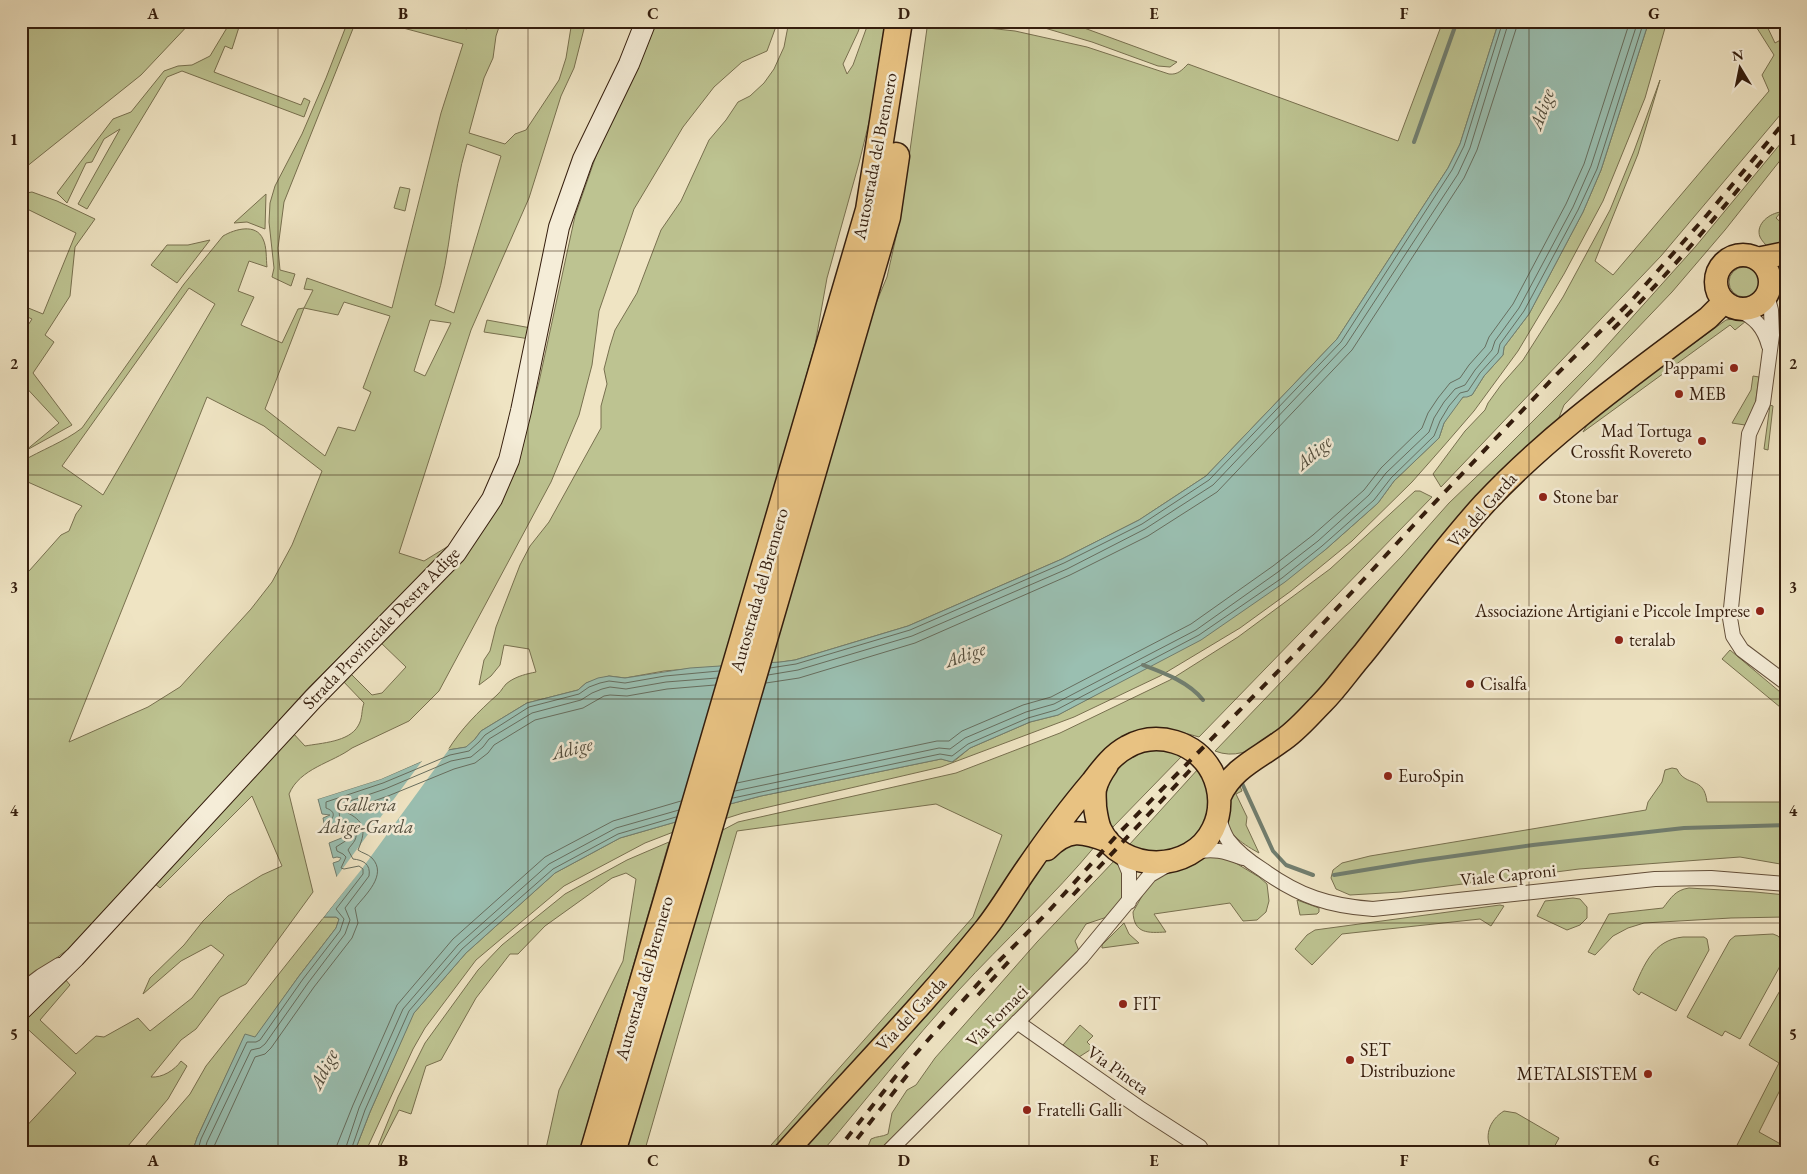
<svg xmlns="http://www.w3.org/2000/svg" width="1807" height="1174" font-family="'EB Garamond',serif">
	<rect width="100%" height="100%" fill="#efe4c3"/>
	<filter id="stains"><feTurbulence type="fractalNoise" baseFrequency=".004" numOctaves="4"/><feColorMatrix values="0 0 0 0 .2 0 0 0 0 .09 0 0 0 0 .02 0 0 0 .5 -.17"/></filter>
	<radialGradient id="worn" r=".72"><stop offset=".6" stop-color="#630" stop-opacity="0"/><stop offset="1" stop-color="#630" stop-opacity=".3"/></radialGradient>
	<path fill="#bdc391" stroke="#78704f" fill-rule="evenodd" d="M21,21H192L141,75L21,171Z
		M231,21H248L247,26L240,24L232,49L225,46L214,72L301,105L304,98L310,101L304,117L182,71L167,77L87,209L78,204L120,129L104,139L92,162L86,163L67,203L57,193L113,119L131,112L164,71L178,66L192,65L210,56Z
		M348,21H356L284,202L278,248L280,270L295,274L291,286L272,277L274,268L269,222L270,203L275,186L302,134L326,78Z
		M377,21H431L467,29L469,21H501L496,36L493,58L484,78L469,133L505,144L515,134L526,130L559,80L566,58L572,21H586L574,68L561,96L529,198L471,330L399,553L424,561L455,542L309,687L84,937L21,985V580L61,535L69,531L76,514L82,506L21,479V462C41,450 64,442 82,428L184,284L223,236C235,229 256,223 263,239C267,247 266,259 267,267L249,261L238,291L254,297L241,325L282,343L298,309L304,308L313,290L304,289L307,278L392,308L441,113L463,44ZM467,144L501,156L454,313L435,305C452,253 451,196 467,144ZM189,288L215,304L103,495L62,466ZM344,302L390,316L363,388L371,392L355,431L338,427L325,456L265,409L304,308L338,315ZM430,320L451,323L425,376L414,371ZM207,397L264,426L322,471L292,545L272,582L251,609L180,687L148,707L69,742Z
		M655,21H778L767,51L742,62L714,87L683,127L634,209L599,311L592,365L579,415L551,482L439,691L409,721L352,748C332,763 300,768 289,794L313,892L246,984L220,997L196,1029L181,1040L151,1077C162,1078 175,1070 181,1061L187,1066L168,1099L122,1153H21V1132L76,1073L21,1023L65,979L70,985L40,1020L76,1054L96,1036L104,1037L138,1018L150,1031L192,998L224,955L211,945L181,961L143,994L150,978L184,945L203,921L228,896L262,875L282,866L252,796L160,888L154,883L291,731L305,746C321,743 349,742 358,726C363,718 361,711 364,703L341,679L349,672L372,695L382,693L406,667L379,641L445,575L530,415L539,382L575,216L597,153L647,46Z
		M789,21H862L858,32L843,64L847,74L853,65L869,21H885L875,98L859,163L827,278L815,345L724,666L664,671L625,678L609,676L586,683L578,690L527,703L481,731L475,739L467,747L448,750C461,729 478,712 497,695C502,691 504,684 510,681C518,676 526,674 536,672L529,649L504,645L500,665L491,676L479,685L484,660L490,651L496,627L520,565L530,546L549,522L601,428V406L607,384L604,369L610,346L615,330L637,293L661,230L681,201L709,140L726,120L738,102L750,96L764,83L774,69L784,47Z
		M928,21H942V23L1015,31L1087,47L1169,74C1178,75 1182,70 1188,64L1398,141L1443,21H1499L1460,144L1448,168L1337,339L1206,476L1139,520L1062,559L908,626L795,660L768,664L866,327L887,277L901,215Z
		M1021,21H1065L1177,62L1170,67L1158,66L1092,42Z
		M1649,21H1667L1645,98L1603,201L1564,274L1518,351L1474,411L1442,448L1412,482L1352,541L1291,591L1240,628L1160,676L1074,717L941,767L743,813L721,820L726,805L761,796L941,759L953,762L970,748L1030,722L1058,715L1151,665L1325,550L1378,503L1394,481L1439,438L1444,423L1453,409L1463,397L1472,395L1484,376L1503,355L1504,347L1529,314L1583,212L1601,170Z
		M1758,21H1766L1765,22L1775,43L1786,37V72L1784,75L1786,76V108L1661,256L1441,487L1433,474L1465,431L1485,410L1488,403L1501,385L1523,360L1563,297L1610,210L1634,151L1660,80L1638,154L1595,261L1613,275L1769,91L1762,75L1774,55L1755,25Z
		M1786,137V153L1725,230L1672,292L1564,405L1558,420L1309,701C1286,723 1252,766 1215,751L1402,556L1449,503L1496,458L1593,361L1696,246Z
		M400,187L410,189L405,211L394,208Z
		M32,192L57,201L95,219L75,247L70,296L45,335L54,342L33,373L72,425L25,451L59,423L21,382V336L32,319L21,314V305L43,314L76,233L21,206V194Z
		M266,194L265,229L247,222L234,223Z
		M1781,212L1776,218L1786,227V247H1768C1765,244 1762,241 1760,237C1755,224 1770,213 1781,212Z
		M210,240L177,283L151,265L167,245H188Z
		M1729 282a15 15 0 1 1 30 0a15 15 0 1 1-30 0Z
		M1733,319L1746,321L1735,330L1730,325L1583,432L1591,418L1726,320Z
		M487,320L531,328L530,339L484,332Z
		M1753,376L1759,377L1755,406L1745,425L1732,423L1751,390Z
		M1770,405L1773,406L1768,450L1764,449Z
		M1415,491H1420L1432,497L1199,737L1174,730L1142,733L801,1126L769,1153H764L973,917L1002,835L936,804L737,831L644,1153H625L675,973L717,833L738,822L956,773L1060,733L1170,680L1238,637L1330,569Z
		M1730,650L1786,697V712L1722,659Z
		M1157,748L1183,755L1112,828C1098,801 1108,769 1134,754C1140,751 1150,750 1157,748Z
		M1199,768L1209,788L1207,820L1187,846L1154,854L1129,845Z
		M1672,768L1677,769C1686,788 1704,775 1707,802H1786V865L1740,857L1579,869L1401,892L1350,895L1336,889L1331,878L1333,870L1342,863L1370,856L1646,810L1648,802L1662,782L1665,770Z
		M1237,779L1242,791L1236,794L1247,817L1246,825L1259,853C1217,830 1224,819 1237,779Z
		M679,821L676,831L645,843L564,886L476,960L425,1028L413,1049L365,1153H354L370,1112L413,1014L466,953L555,873L620,838Z
		M669,842L579,1153H545L559,1090L623,961L636,879L626,873L612,878L545,926L518,954H510L476,998L441,1060L426,1066L411,1114L399,1110L377,1153H375L398,1097L425,1043L478,970L502,945L565,894L627,860Z
		M1060,844L1096,845C1053,897 1004,941 958,991C910,1043 867,1099 821,1153H798Z
		M1208,855L1229,859L1259,877L1267,884L1269,901L1266,912L1257,920L1243,921L1230,903L1154,914L1166,932C1148,933 1134,934 1133,912L1150,882L1155,877Z
		M1115,860L1122,868L1123,895L1119,902L1107,917L1086,924L1075,941L1079,951L879,1153H862L867,1149L871,1139C877,1136 882,1137 888,1134L892,1113L907,1090L916,1085L935,1058L1037,942Z
		M1689,888L1755,892L1786,895V917L1731,918L1644,923L1628,928L1613,936L1595,955L1588,952L1609,914L1663,908C1671,898 1675,890 1689,888Z
		M1573,898L1580,899L1587,907V918L1580,925L1567,930L1537,916L1545,901Z
		M1297,900L1319,908V912L1317,914L1300,915Z
		M1500,905L1504,906L1491,926L1480,919L1342,934L1312,965L1295,949L1307,935L1315,930Z
		M324,917H336L339,920L336,928L299,976L255,1038L245,1035L197,1138L192,1153H139L190,1094L206,1066Z
		M1124,923L1129,934L1139,943L1102,948V945Z
		M1773,934L1778,936L1785,944V957L1740,1039L1725,1031L1722,1036L1687,1017L1730,940L1735,936Z
		M1683,937H1704L1707,939L1709,950L1676,1011L1641,992L1639,995L1633,990C1644,965 1653,940 1683,937Z
		M1786,980V1078L1759,1132L1786,1147V1153H1733L1779,1063L1749,1045Z
		M1080,1025L1093,1036L1087,1042L1093,1048L1079,1057L1063,1045Z
		M1504,1111L1516,1113L1559,1138L1551,1153L1493,1152C1483,1138 1489,1120 1504,1111Z"/>
	<path fill="#9abfb1" stroke="#717e6f" d="M1499,21H1649L1601,170L1583,212L1529,314L1504,347L1503,355L1484,376L1472,395L1467,397H1463L1444,423L1439,438L1394,481L1378,503L1325,550L1285,582L1201,640L1058,715L1030,722L970,748L952,762L941,759L761,796L726,805L679,821L620,838L555,873L466,953L414,1013L370,1112L354,1153H192L197,1138L245,1034L255,1037L299,976L336,928L339,919L336,917H324L360,870L337,877L333,863L339,861L341,858L337,857L333,858L329,843L344,837L345,833L342,831L326,834L323,818L330,815L322,814L318,799L381,779L448,750L466,747L475,739L481,731L527,703L578,690L586,683L598,678L609,676L625,678L690,668L780,662L795,660L908,626L1062,559L1139,520L1206,476L1337,339L1448,168L1460,144Z"/>
	<path fill="#efe4c3" d="M450,748L361,870L322,919V916L354,874L337,880L335,879L422,761L381,779L318,799L317,797L380,776Z"/>
	<g fill="none" stroke-linecap="round" stroke-linejoin="round">
		<path stroke="#676e5f" stroke-width="1" d="M770,668L796,664L910,630L1064,563L1142,524L1209,480L1341,342L1452,170L1464,146L1503,21
			M768,675L798,670L912,636L1067,569L1145,529L1213,485L1346,345L1458,174L1470,148L1509,21
			M766,683L799,678L915,643L1070,575L1148,536L1217,492L1352,350L1464,178L1477,150L1516,29L1517,21
			M737,783L937,741H949L962,731L1023,705L1051,697L1191,624L1273,566L1313,535L1364,490L1381,468L1422,428L1428,413L1438,398L1450,383L1460,378L1469,365L1485,347L1489,337L1513,304L1566,204L1584,164L1630,21
			M735,791L939,748L950,749L965,738L1026,712L1054,704L1196,630L1278,572L1318,541L1369,495L1386,473L1429,432L1434,418L1444,402L1455,389L1465,385L1475,370L1492,350L1495,341L1519,308L1573,207L1591,166L1638,21
			M733,798L940,754L952,756L968,744L1028,718L1056,710L1199,635L1282,578L1322,546L1374,500L1391,478L1434,436L1440,421L1449,406L1460,393L1468,391L1480,373L1498,353L1500,344L1524,311L1578,210L1597,169L1644,21
			M197,1153L201,1139L247,1042H256L260,1040L303,979L340,931L344,919L336,909L363,874V869L359,866L344,869L341,868L346,857L343,854L337,851L336,847L347,840L350,832L344,827L330,826L329,822C336,815 334,811 326,808V802L383,783L450,755L469,751L479,742L485,735L529,707L579,694L589,687L600,683L609,681L625,683L665,676L719,671
			M204,1153L207,1142L251,1050L260,1048L265,1044L308,983L345,934L350,920L345,908L369,876C371,864 363,860 353,859L348,850C350,846 353,844 355,840C360,828 350,822 340,819L338,805L385,789L451,761L471,757L483,747L489,739L532,713L581,700L592,693L602,689L610,687L626,689L666,682L717,678
			M211,1153L255,1057L265,1054L271,1048L314,987L352,938L358,923L355,908C365,895 388,875 372,858C368,854 362,853 358,850C365,833 367,823 348,813V810L388,796L454,769L475,763L488,753L494,745L535,720L583,708L604,696L610,695L627,696L667,689L715,685
			M336,1153L337,1145L353,1105L397,1005L453,939L545,857L613,821L681,801
			M344,1153L359,1108L403,1009L458,945L549,864L616,828L679,810
			M350,1153L365,1110L409,1011L462,949L553,869L618,834L676,817"/>
		<path stroke="#717e6f" stroke-width="4" d="M1414,142L1457,21
			M1143,665C1164,673 1189,682 1203,700
			M1241,781L1273,851L1286,865L1313,875
			M1334,875L1419,861L1533,845L1684,828L1786,825"/>
		<g stroke="#634f3a" stroke-width="16">
			<path id="minor" d="M1767,295L1771,310L1772,335L1763,403L1749,434L1730,618L1733,636L1742,650L1786,683
				M1738,309C1755,318 1764,327 1769,346
				M1218,816C1221,824 1223,833 1228,840C1238,853 1250,862 1263,870C1299,896 1329,906 1373,909L1655,879L1711,878L1786,884
				M1194,852C1214,848 1224,851 1243,858
				M1121,853L1129,872V902
				M21,991L41,976L59,965
				M1017,1022L1141,1109L1200,1147L1203,1153
				M887,1153L1082,957L1150,875L1169,864"/>
		</g>
		<g stroke="#341d0d" stroke-width="22">
			<path id="secondary" d="M21,1010L75,957L313,699L456,553L492,499L509,460L521,411L559,227L583,159L629,64L646,21"/>
		</g>
		<g stroke="#341d0d" stroke-width="25">
			<path id="primary" d="M1716 282a27 27 0 1 1 54 0a27 27 0 1 1-54 0Z
				M1757,259L1786,253
				M1220,796C1232,769 1257,759 1280,742C1296,732 1309,716 1322,703C1337,688 1349,670 1363,654C1403,604 1441,551 1484,504C1550,433 1631,376 1708,318L1724,302
				M1047,849C1068,828 1082,831 1108,841
				M785,1153C852,1078 923,1006 986,928C1001,909 1013,888 1027,868C1047,839 1069,809 1092,782C1102,769 1112,755 1127,747C1157,730 1196,742 1212,772C1221,790 1222,811 1213,829C1192,873 1121,874 1100,829C1097,822 1096,814 1095,807C1095,801 1094,795 1095,789C1097,780 1102,772 1107,765"/>
		</g>
		<g stroke="#341d0d" stroke-width="29">
			<path id="motorway" d="M615,1142L699,862L887,217L896,156
				M593,1153L869,210L899,21"/>
		</g>
		<use href="#minor" stroke="#f5edd8" stroke-width="14"/>
		<use href="#secondary" stroke="#f5edd8" stroke-width="20"/>
		<use href="#primary" stroke="#e8c282" stroke-width="22"/>
		<use href="#motorway" stroke="#e8c282" stroke-width="26"/>
		<path stroke="#341d0d" stroke-width="4" stroke-dasharray="9 9" stroke-linecap="butt" d="M1613,329C1671,273 1722,209 1773,147
			M1073,895L1193,767
			M978,995L1012,958
			M835,1153L896,1076L991,969L1047,913L1118,834L1295,654L1422,516L1557,374L1632,300L1707,215L1786,120
			M846,1153L912,1069"/>
	</g>
	<path fill="none" stroke="#341d0d" stroke-width="1" stroke-opacity="0.55" d="M278,21V1153M528,21V1153M778,21V1153M1029,21V1153M1279,21V1153M1529,21V1153M21,251H1786M21,475H1786M21,699H1786M21,923H1786"/>
	<g fill="#8f2418" stroke="#f5edd8" stroke-width="2">
		<circle cx="1734" cy="368" r="5"/>
		<circle cx="1679" cy="394" r="5"/>
		<circle cx="1702" cy="441" r="5"/>
		<circle cx="1543" cy="497" r="5"/>
		<circle cx="1760" cy="611" r="5"/>
		<circle cx="1619" cy="640" r="5"/>
		<circle cx="1470" cy="684" r="5"/>
		<circle cx="1388" cy="776" r="5"/>
		<circle cx="1123" cy="1004" r="5"/>
		<circle cx="1350" cy="1060" r="5"/>
		<circle cx="1648" cy="1074" r="5"/>
		<circle cx="1027" cy="1110" r="5"/>
	</g>
	<g text-anchor="middle" stroke-width="5" stroke-linejoin="round" paint-order="stroke">
		<g font-size="18" fill="#341d0d" stroke="#f5edd8">
			<text transform="translate(875 156) rotate(-79)" y="6">Autostrada del Brennero</text>
			<text transform="translate(1482 510) rotate(-48)" y="6">Via del Garda</text>
			<text transform="translate(759 590) rotate(-74)" y="6">Autostrada del Brennero</text>
			<text transform="translate(381 628) rotate(-46)" y="6">Strada Provinciale Destra Adige</text>
			<text transform="translate(1508 875) rotate(-6)" y="6">Viale Caproni</text>
			<text transform="translate(644 978) rotate(-74)" y="6">Autostrada del Brennero</text>
			<text transform="translate(911 1014) rotate(-47)" y="6">Via del Garda</text>
			<text transform="translate(997 1016) rotate(-45)" y="6">Via Fornaci</text>
			<text transform="translate(1118 1070) rotate(35)" y="6">Via Pineta</text>
		</g>
		<g font-size="18" fill="#341d0d" stroke="#f5edd8" text-anchor="start">
			<text x="1724" y="374" text-anchor="end">Pappami</text>
			<text x="1689" y="400">MEB</text>
			<text x="1692" y="437" text-anchor="end">Mad Tortuga<tspan x="1692" dy="21">Crossfit Rovereto</tspan></text>
			<text x="1553" y="503">Stone bar</text>
			<text x="1750" y="617" text-anchor="end">Associazione Artigiani e Piccole Imprese</text>
			<text x="1629" y="646">teralab</text>
			<text x="1480" y="690">Cisalfa</text>
			<text x="1398" y="782">EuroSpin</text>
			<text x="1133" y="1010">FIT</text>
			<text x="1360" y="1056">SET<tspan x="1360" dy="21">Distribuzione</tspan></text>
			<text x="1638" y="1080" text-anchor="end">METALSISTEM</text>
			<text x="1037" y="1116">Fratelli Galli</text>
		</g>
		<g font-size="19" font-style="italic" fill="#534e3e" stroke="#f5edd8">
			<text transform="translate(1541 109) rotate(-71)" y="7">Adige</text>
			<text transform="translate(1313 452) rotate(-41)" y="7">Adige</text>
			<text transform="translate(965 654) rotate(-19)" y="7">Adige</text>
			<text transform="translate(572 748) rotate(-14)" y="7">Adige</text>
			<text x="366" y="811">Galleria<tspan x="366" dy="22">Adige-Garda</tspan></text>
			<text transform="translate(323 1069) rotate(-64)" y="7">Adige</text>
		</g>
	</g>
	<rect width="1807" height="1174" fill="none" stroke="#efe4c3" stroke-width="55"/>
	<g transform="translate(1740 68) rotate(350)" stroke="#f5edd8" stroke-width="4" paint-order="stroke">
	<path d="M0-4L9 19L0 12L-9 19Z" fill="#341d0d"/>
	<text y="-8" font-size="14" font-weight="bold" text-anchor="middle" fill="#341d0d">N</text>
	</g>
	<rect x="28" y="28" width="1752" height="1118" fill="none" stroke="#341d0d" stroke-width="2"/>
	<g font-size="16" text-anchor="middle" font-weight="bold" fill="#341d0d">
		<text x="153" y="19">A</text>
		<text x="403" y="19">B</text>
		<text x="653" y="19">C</text>
		<text x="904" y="19">D</text>
		<text x="1154" y="19">E</text>
		<text x="1404" y="19">F</text>
		<text x="1654" y="19">G</text>
		<text x="14" y="145">1</text>
		<text x="1793" y="145">1</text>
		<text x="14" y="369">2</text>
		<text x="1793" y="369">2</text>
		<text x="14" y="593">3</text>
		<text x="1793" y="593">3</text>
		<text x="14" y="816">4</text>
		<text x="1793" y="816">4</text>
		<text x="14" y="1040">5</text>
		<text x="1793" y="1040">5</text>
		<text x="153" y="1166">A</text>
		<text x="403" y="1166">B</text>
		<text x="653" y="1166">C</text>
		<text x="904" y="1166">D</text>
		<text x="1154" y="1166">E</text>
		<text x="1404" y="1166">F</text>
		<text x="1654" y="1166">G</text>
	</g>
	<rect width="100%" height="100%" filter="url(#stains)"/>
	<rect width="100%" height="100%" fill="url(#worn)"/>
</svg>
